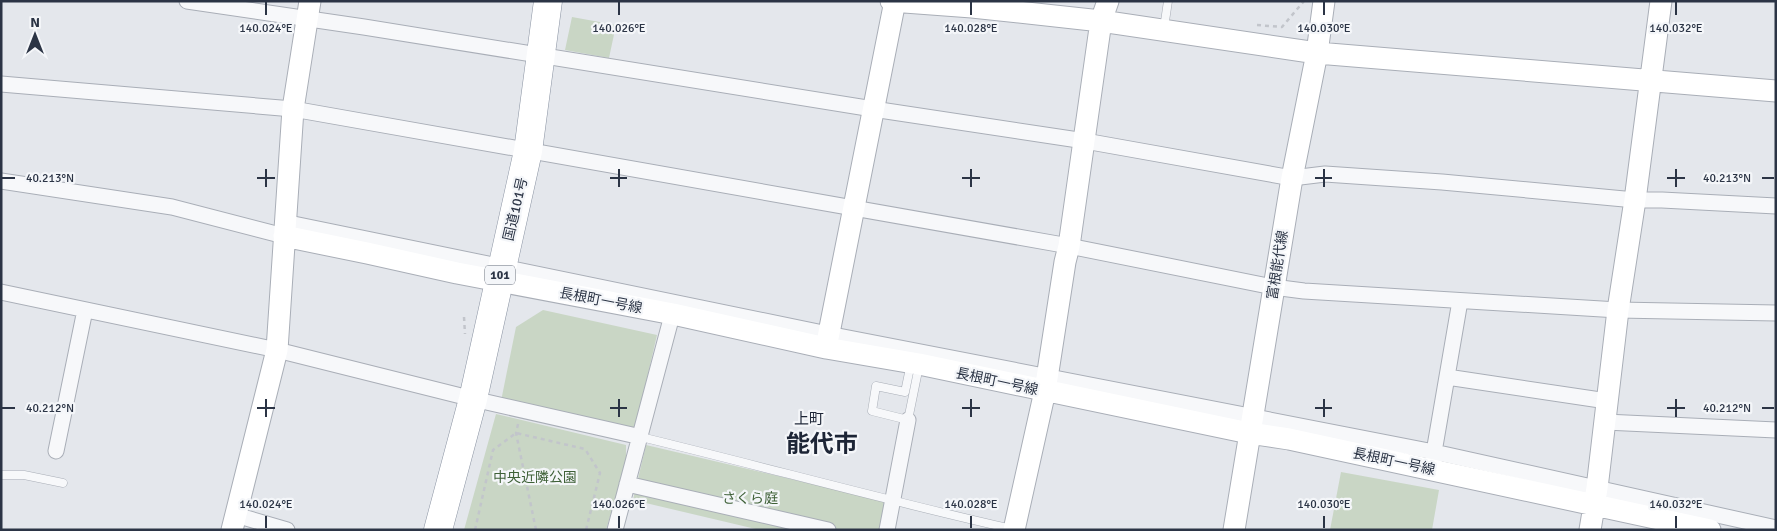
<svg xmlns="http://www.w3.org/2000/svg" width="1777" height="531" font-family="Signika,'Noto Sans JP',sans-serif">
	<rect width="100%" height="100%" fill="#e4e7ec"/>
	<path fill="#c9d6c5" d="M572,17L616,25L609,58L565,50Z
		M543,310L657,335L636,426L630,430L501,401L516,327Z
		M496,414L626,445V462L606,530H464Z
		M646,445L888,502L881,530H760L633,500Z
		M1341,472L1439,490L1432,530H1330Z"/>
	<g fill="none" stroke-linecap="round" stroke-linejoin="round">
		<g stroke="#a9aeb7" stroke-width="9">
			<path id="lane" d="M1164,28L1168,1
				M911,363L905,392L876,386L872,411L908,420L919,366
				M641,437C765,467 888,501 1012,529
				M1,475H24L63,483"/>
		</g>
		<g stroke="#a9aeb7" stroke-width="17">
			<path id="street" d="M187,1L364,27L873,109L1085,141L1292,178L1325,174L1442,182L1635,200H1662L1776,206
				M1,84L293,109L1069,246L1273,287L1304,291L1618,310L1776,313
				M1,181L172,207L284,236
				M284,222L828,334L1434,452L1776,528
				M1,292L277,350L473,399L641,437
				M1447,377L1607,401
				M1605,422L1776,430
				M56,451L85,310
				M1434,462V452L1460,301
				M627,484L828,530
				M236,515L287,530
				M615,530L675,304
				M887,530L908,420"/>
		</g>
		<g stroke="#a9aeb7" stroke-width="23">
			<path id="secondary" d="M891,1L972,7L1101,21L1317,53L1776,91
				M284,236L367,253L457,273L673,314L826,348L919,364L1249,433L1289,439L1710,530
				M826,348L895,1
				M232,530L277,350L293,109L310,1
				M1014,530L1045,391L1065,262L1069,246L1101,21L1108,1
				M1234,530L1292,178L1317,53L1324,1
				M1590,530L1597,488L1618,310L1635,200L1661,1"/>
		</g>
		<g stroke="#8b94a3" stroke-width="29">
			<path id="highway" d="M438,530L473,399L528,151L548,1"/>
		</g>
		<path stroke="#c2c5cb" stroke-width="2.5" stroke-dasharray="4 4" stroke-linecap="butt" d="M1257,25L1282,27L1304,1
			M464,317L465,334
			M518,424L516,433L536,530
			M475,530L493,450L516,433L585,449L600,473L586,530"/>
		<use href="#lane" stroke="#f7f8fa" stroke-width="8"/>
		<use href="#street" stroke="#f7f8fa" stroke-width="15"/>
		<use href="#secondary" stroke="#fff" stroke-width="21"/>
		<use href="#highway" stroke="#fff" stroke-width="28"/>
	</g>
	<path fill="none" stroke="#2b3445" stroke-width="2" d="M266,2V15M619,2V15M971,2V15M1324,2V15M1676,2V15M266,169V187M619,169V187M971,169V187M1324,169V187M1676,169V187M2,178H15M257,178H275M610,178H627M962,178H980M1315,178H1332M1667,178H1685M1762,178H1774M266,399V417M619,399V417M971,399V417M1324,399V417M1676,399V417M2,408H15M257,408H275M610,408H627M962,408H980M1315,408H1332M1667,408H1685M1762,408H1774M266,516V528M619,516V528M971,516V528M1324,516V528M1676,516V528"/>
	<g text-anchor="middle" stroke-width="4.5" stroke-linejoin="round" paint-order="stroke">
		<rect fill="#f4f6f9" stroke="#676e7b" stroke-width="1" x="485" y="265.5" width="30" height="19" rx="4"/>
		<g font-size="12" font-weight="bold" fill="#2b3445">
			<text x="500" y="279">101</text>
		</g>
		<g font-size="14" fill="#2b3445" stroke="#f4f6f9">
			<text transform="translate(515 209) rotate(-77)" y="5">国道101号</text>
			<text transform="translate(1277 265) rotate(-81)" y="5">富根能代線</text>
			<text transform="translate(601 300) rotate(11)" y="5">長根町一号線</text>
			<text transform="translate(997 381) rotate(12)" y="5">長根町一号線</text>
			<text transform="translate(1394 461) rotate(12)" y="5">長根町一号線</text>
		</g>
		<g font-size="14" fill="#3f6138" stroke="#f4f6f9">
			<text x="535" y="482">中央近隣公園</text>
			<text x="750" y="503">さくら庭</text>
		</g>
		<g font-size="15" fill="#1d2536" stroke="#f4f6f9">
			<text x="809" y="424">上町</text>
		</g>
		<g font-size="24" font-weight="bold" fill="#1d2536" stroke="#f4f6f9">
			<text x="822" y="452">能代市</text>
		</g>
	</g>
	<g font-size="12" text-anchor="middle" fill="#2b3445" stroke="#f4f6f9" stroke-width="4.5" stroke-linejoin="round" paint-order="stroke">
		<text x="266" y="32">140.024°E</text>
		<text x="619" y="32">140.026°E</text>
		<text x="971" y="32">140.028°E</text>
		<text x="1324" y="32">140.030°E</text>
		<text x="1676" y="32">140.032°E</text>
		<text x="50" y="182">40.213°N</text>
		<text x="1727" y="182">40.213°N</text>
		<text x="50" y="412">40.212°N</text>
		<text x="1727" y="412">40.212°N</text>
		<text x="266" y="508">140.024°E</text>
		<text x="619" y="508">140.026°E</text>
		<text x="971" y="508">140.028°E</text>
		<text x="1324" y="508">140.030°E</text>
		<text x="1676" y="508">140.032°E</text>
	</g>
	<rect width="1777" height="531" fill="none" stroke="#2b3445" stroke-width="5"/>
	<g transform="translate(35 35)" stroke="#f4f6f9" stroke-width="4" paint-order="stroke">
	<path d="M0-4L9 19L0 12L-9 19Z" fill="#2b3445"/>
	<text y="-8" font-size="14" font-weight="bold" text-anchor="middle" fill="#2b3445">N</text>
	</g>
</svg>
